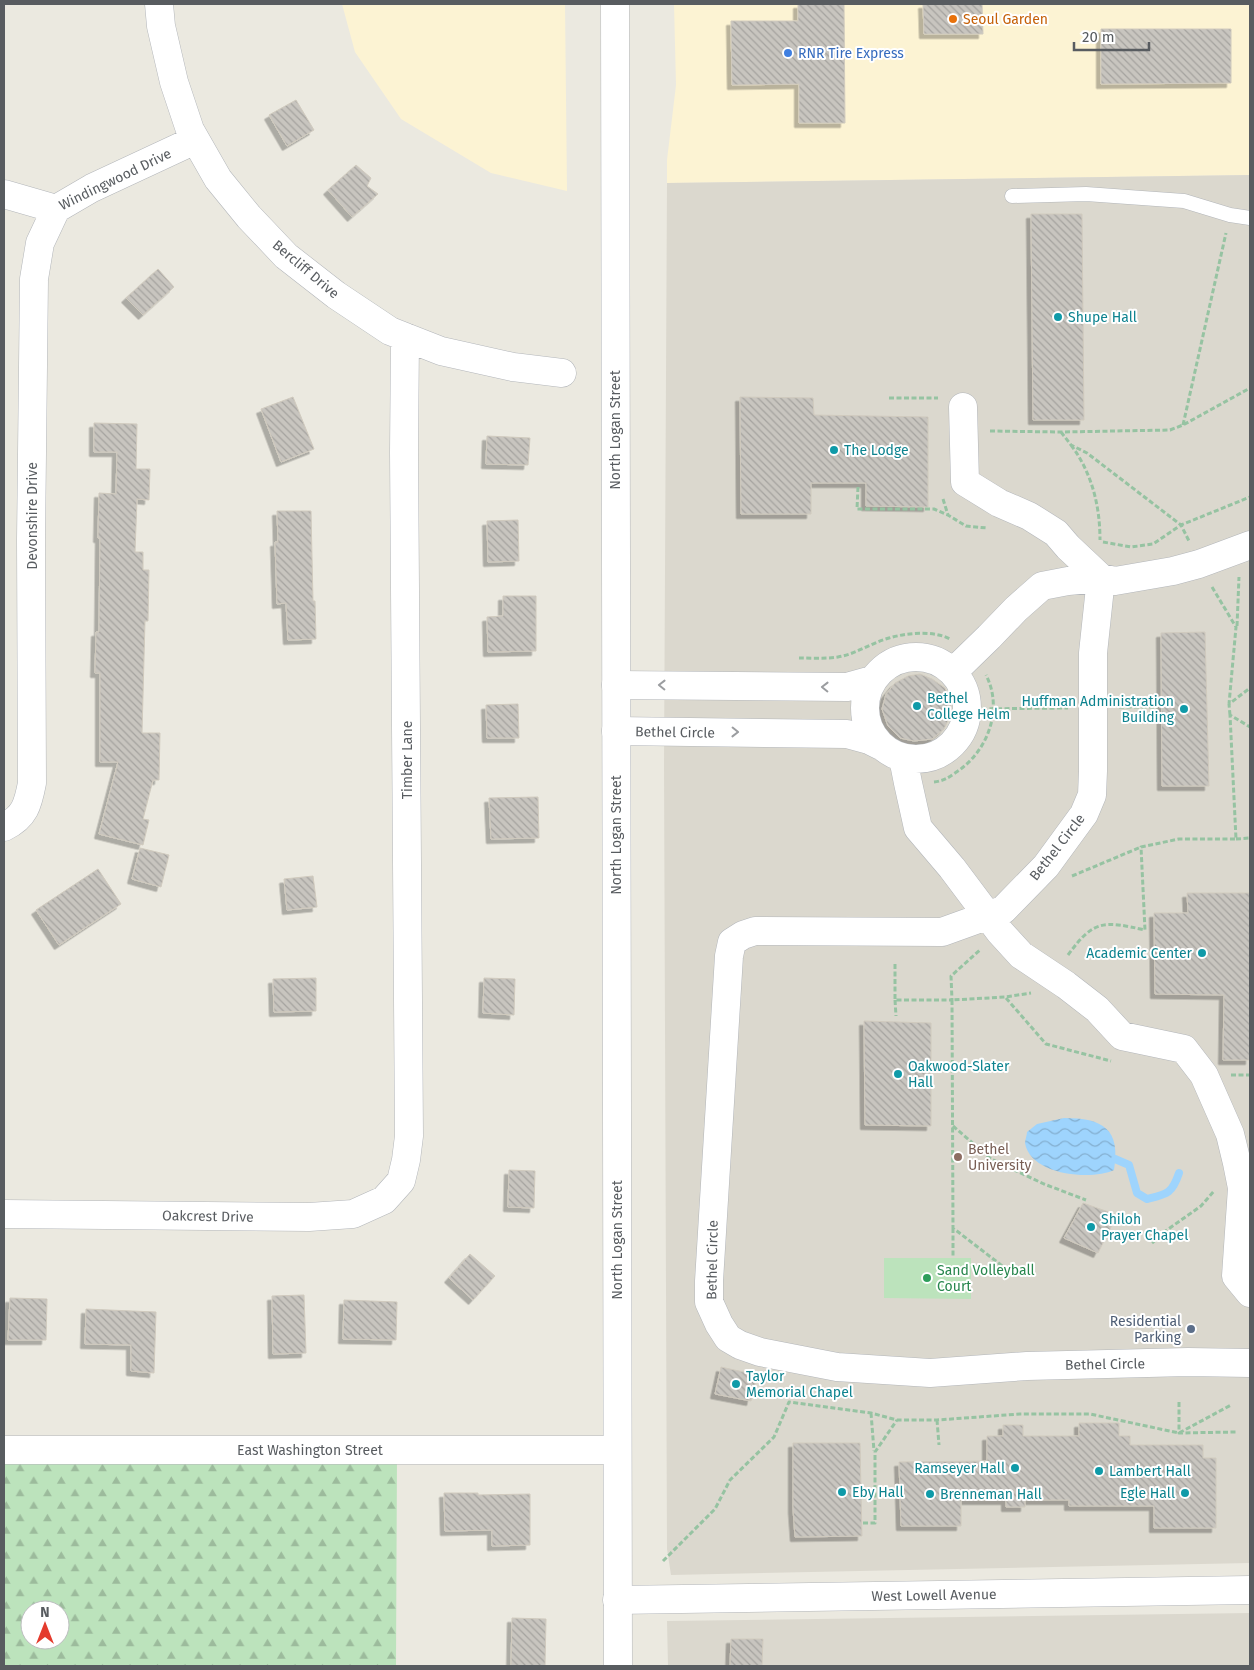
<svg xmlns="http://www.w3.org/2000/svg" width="1254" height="1670" font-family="'Fira Sans',sans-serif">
	<defs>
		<pattern id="forest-firs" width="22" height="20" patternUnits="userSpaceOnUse" patternTransform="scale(1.25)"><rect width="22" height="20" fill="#bce3bc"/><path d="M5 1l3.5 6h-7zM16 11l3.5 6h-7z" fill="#9cbb9c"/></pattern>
		<pattern id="water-waves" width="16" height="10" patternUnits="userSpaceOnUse" patternTransform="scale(1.25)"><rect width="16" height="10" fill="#9ed4fd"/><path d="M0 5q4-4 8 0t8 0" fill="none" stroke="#84afd0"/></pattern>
		<pattern id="building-back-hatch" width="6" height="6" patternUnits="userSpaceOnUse" patternTransform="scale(1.25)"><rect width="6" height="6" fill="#c8c5bf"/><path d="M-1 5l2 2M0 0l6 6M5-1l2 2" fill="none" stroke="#a5a39f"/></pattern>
		<filter id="shadow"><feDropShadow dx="-4.5" dy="4.5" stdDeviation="0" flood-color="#0004"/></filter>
	</defs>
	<rect width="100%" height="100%" fill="#ebe9e0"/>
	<path fill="#fcf3d3" d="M342,4H565L567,191L491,173L401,119L355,52Z
		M674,4H1250V175L667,183V160L676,85Z"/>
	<path fill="#dbd8ce" d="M1250,175V1563L671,1575L667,1549L664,765L667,183Z
		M1250,1613V1666H668L667,1621Z"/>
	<path fill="url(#forest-firs)" fill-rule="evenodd" d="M397,1454L396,1666H4V1456ZM30,1610H60V1640H30Z"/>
	<path fill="#bce3bc" d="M884,1258H971V1299L884,1298Z"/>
	<path fill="url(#water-waves)" d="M1064,1118C1103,1118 1121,1129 1114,1170C1091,1181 1030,1175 1025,1143C1025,1140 1027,1135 1027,1132L1037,1124Z"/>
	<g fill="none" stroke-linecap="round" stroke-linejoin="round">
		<path stroke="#9ed4fd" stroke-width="8" d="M1115,1159L1129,1165L1137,1193L1147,1199C1167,1194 1172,1194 1179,1173"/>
	</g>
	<path fill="url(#building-back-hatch)" stroke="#d0cabe" filter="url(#shadow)" d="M798,4H844L845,123H799V84L732,85L731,21H798Z
		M923,4H982L983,34H924Z
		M1101,29H1231V83L1101,84Z
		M296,100L314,130L287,146L269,115Z
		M356,165L371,178L367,186L378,194L352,217L328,190Z
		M1031,214H1082L1084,420H1033Z
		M158,269L174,287L143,315L126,298Z
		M293,397L314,449L281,462L261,409Z
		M740,397L813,398L814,415L928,417V507L866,506V483H811V514H741Z
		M94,423L137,424L136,469H150L149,500L137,499L135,552H143V570H149L148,621H145L142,733H160L159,780H153L143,819L149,820L143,845L99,834L118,762H100V673H95L96,632H99L100,538H98L99,493L116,494L117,452H94Z
		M487,436L530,438L528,465L486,464Z
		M277,511H311L313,601H315L316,639L288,640L286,603L277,604L275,542H278Z
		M518,520L519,561L488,562L487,521Z
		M503,596H536V651L488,652L487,617L503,616Z
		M1205,632L1209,786H1162L1161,633Z
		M920,674L932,679L945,688L950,702L951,714L944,729L932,739L914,741L900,738L888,726L882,709L886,694L895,683L908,676Z
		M518,704L519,738H487L486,705Z
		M538,797L539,838L491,839L489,798Z
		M140,848L169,855L161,887L132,879Z
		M98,869L121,904L59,945L36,910Z
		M313,876L317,907L287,910L284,879Z
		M1187,893H1250V1060H1223L1224,995L1155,994L1154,913H1188Z
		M316,978V1011L274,1012L273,979Z
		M484,978L515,979L514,1015L483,1013Z
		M864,1021L931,1023V1126L865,1125Z
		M509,1170L535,1171L534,1208L508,1207Z
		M1083,1203L1117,1215L1098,1253L1064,1238Z
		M470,1254L495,1276L473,1300L449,1278Z
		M304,1295L306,1353L273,1354L272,1296Z
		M10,1298L47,1299L46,1340H8Z
		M344,1300L397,1302L396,1340L343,1339Z
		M86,1309L156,1312L154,1373L131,1371V1345L85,1344Z
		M721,1367L757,1375L751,1401L715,1394Z
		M1079,1423H1119V1436H1130V1445H1203V1458H1216V1528H1154V1506H1069V1500H1025V1507H1006V1500H961V1526H901L899,1462L987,1461V1436H1003V1425H1023V1436H1079Z
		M793,1443H860L862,1536L795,1537L793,1509Z
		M444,1493H478V1495L530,1494V1545L492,1546V1530L445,1531Z
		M512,1618L546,1619L545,1666H511Z
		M731,1639H763L762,1666H730Z"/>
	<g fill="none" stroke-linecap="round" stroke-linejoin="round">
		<g stroke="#b3b6ba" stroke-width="15">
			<path id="service" d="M1012,196L1086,194L1184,201L1230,215L1250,218"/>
		</g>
		<g stroke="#b3b6ba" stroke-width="29">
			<path id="minor" d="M159,4L161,26L174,82L190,130L218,179L249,217L286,256L336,295L390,331L441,351L513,367L562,373
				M4,194L56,209L92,188L195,140
				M963,407L965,482L999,503L1029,516L1056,533L1068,547L1101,578L1093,653V771L1092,795L1084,814L1046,866L1003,910L942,932L755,931L743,935L732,942L729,956L709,1281V1302L719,1324L728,1338L740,1345L760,1352L837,1367L930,1373L1027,1366L1188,1362L1250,1363
				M865 708a51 51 0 1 1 102 0a51 51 0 1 1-102 0Z
				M953,672L989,637L1016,609L1042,586L1068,581L1101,578L1115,581L1173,571L1199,564L1250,545
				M616,685L847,687L872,680
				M616,731L847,734L869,740L881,746
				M903,758L908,783L918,828L952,868L1000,932L1021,955L1066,985L1097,1009L1122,1036L1184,1049L1204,1075L1230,1134L1237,1163L1242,1188L1236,1276L1250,1293
				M4,827C25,817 28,804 32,783L31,540L34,279L40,243L56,209
				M4,1214L309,1217L353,1214L384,1200L401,1181L406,1160L409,1136L404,452L405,337
				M4,1450H617
				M617,1600L1250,1590"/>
		</g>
		<g stroke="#b3b6ba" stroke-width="29">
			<path id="tertiary" d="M615,4L618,1666"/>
		</g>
		<path stroke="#96c3a2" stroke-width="3" stroke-dasharray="5 2.5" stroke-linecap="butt" d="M889,398H938
			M1183,425L1226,233
			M990,431L1061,432L1170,430L1183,425L1250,388
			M1061,432L1071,445L1087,453L1181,525L1189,541
			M1071,445C1092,473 1100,506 1100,540
			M858,487L857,509H934L948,515L966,526L987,528
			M943,499L948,515
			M1103,542L1131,547L1153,544L1181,525L1250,497
			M1212,587L1236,627L1229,704
			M1237,626L1239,577
			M799,658C811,658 825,659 838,657C856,654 871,643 889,638C906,633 933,630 950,639
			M1119,707H1158
			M967,709L1068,708
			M1230,715L1229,704L1250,688
			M934,782C943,781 948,778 955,773C987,753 1004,710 986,675
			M1236,839L1250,838
			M1072,876L1141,847
			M1068,955C1094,919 1104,921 1145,930L1141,847L1179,839H1236L1230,715L1250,727
			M895,964V1000H952L951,976L980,950
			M1006,998L1046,1044L1111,1061
			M895,1000L896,1016
			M1231,1075H1250
			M953,1126L991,1159L1044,1184L1086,1200
			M953,1228V1257
			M1152,1243L1167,1230L1201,1206L1214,1191
			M1014,1275L953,1228L952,1000L1005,997L1031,993
			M1179,1402V1433L1236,1432
			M871,1413L874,1451
			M937,1420L939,1445
			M863,1523H875V1452L897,1420
			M663,1561L715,1509L730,1480L774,1437L789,1402L871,1413L897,1420H937L1020,1414H1090L1179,1433L1231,1405"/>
		<use href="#service" stroke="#fff" stroke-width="14"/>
		<use href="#minor" stroke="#fff" stroke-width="28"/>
		<use href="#tertiary" stroke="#fff" stroke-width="28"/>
	</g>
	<defs><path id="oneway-chevron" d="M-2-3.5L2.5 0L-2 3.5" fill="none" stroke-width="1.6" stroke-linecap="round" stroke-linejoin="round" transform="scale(1.25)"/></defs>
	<g stroke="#9b9da0">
		<use href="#oneway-chevron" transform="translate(662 685) rotate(-179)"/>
		<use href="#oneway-chevron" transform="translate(825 687) rotate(-179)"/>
		<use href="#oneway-chevron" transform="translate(735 732) rotate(1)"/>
	</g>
	<circle fill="#e8710a" stroke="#fff" stroke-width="2" cx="953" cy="19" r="5"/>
	<circle fill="#3f7fe0" stroke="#fff" stroke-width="2" cx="788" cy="53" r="5"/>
	<g fill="#0f9aa8" stroke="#fff" stroke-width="2">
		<circle cx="1058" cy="317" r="5"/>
		<circle cx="834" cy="450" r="5"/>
		<circle cx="917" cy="706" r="5"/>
		<circle cx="1184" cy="709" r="5"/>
		<circle cx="1202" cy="953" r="5"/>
		<circle cx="898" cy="1074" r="5"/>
		<circle cx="1091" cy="1227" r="5"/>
		<circle cx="736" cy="1384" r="5"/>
		<circle cx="1015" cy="1468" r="5"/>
		<circle cx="1099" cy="1471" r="5"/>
		<circle cx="842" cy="1492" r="5"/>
		<circle cx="1185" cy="1493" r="5"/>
		<circle cx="930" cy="1494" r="5"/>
	</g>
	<circle fill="#8d6e63" stroke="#fff" stroke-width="2" cx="958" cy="1157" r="5"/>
	<circle fill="#2e9e5b" stroke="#fff" stroke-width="2" cx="927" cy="1278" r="5"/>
	<circle fill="#5c6f8a" stroke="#fff" stroke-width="2" cx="1191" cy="1329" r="5"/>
	<g text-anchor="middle" stroke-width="4" stroke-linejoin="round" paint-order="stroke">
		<g font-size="14" fill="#c56008" stroke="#fff" text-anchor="start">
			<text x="963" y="24">Seoul Garden</text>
		</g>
		<g font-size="14" fill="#366cbe" stroke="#fff" text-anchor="start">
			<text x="798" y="58">RNR Tire Express</text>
		</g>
		<g font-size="14" fill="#585c60" stroke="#fff">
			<text transform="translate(115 179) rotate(-26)" y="5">Windingwood Drive</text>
			<text transform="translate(306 269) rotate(40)" y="5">Bercliff Drive</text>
			<text transform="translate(615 430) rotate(-90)" y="5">North Logan Street</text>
			<text transform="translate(32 516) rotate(-90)" y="5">Devonshire Drive</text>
			<text transform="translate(675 732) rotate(1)" y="5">Bethel Circle</text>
			<text transform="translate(407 760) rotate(-90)" y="5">Timber Lane</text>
			<text transform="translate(616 835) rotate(-90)" y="5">North Logan Street</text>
			<text transform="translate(1057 847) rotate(-52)" y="5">Bethel Circle</text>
			<text transform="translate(208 1216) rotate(1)" y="5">Oakcrest Drive</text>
			<text transform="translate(617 1240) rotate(-90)" y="5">North Logan Street</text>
			<text transform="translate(712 1260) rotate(-89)" y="5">Bethel Circle</text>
			<text transform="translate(1105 1364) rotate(-1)" y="5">Bethel Circle</text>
			<text x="310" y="1455">East Washington Street</text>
			<text transform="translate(934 1595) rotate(-1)" y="5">West Lowell Avenue</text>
		</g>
		<g font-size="14" fill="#0d838f" stroke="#fff" text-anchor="start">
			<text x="1068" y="322">Shupe Hall</text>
			<text x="844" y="455">The Lodge</text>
			<text x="927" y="703">Bethel<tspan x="927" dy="16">College Helm</tspan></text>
			<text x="1174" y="706" text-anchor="end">Huffman Administration<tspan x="1174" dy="16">Building</tspan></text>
			<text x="1192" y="958" text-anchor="end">Academic Center</text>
			<text x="908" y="1071">Oakwood-Slater<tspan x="908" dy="16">Hall</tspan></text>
			<text x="1101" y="1224">Shiloh<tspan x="1101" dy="16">Prayer Chapel</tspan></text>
			<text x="746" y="1381">Taylor<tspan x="746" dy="16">Memorial Chapel</tspan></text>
			<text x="1005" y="1473" text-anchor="end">Ramseyer Hall</text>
			<text x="1109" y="1476">Lambert Hall</text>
			<text x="852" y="1497">Eby Hall</text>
			<text x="1175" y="1498" text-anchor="end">Egle Hall</text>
			<text x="940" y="1499">Brenneman Hall</text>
		</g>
		<g font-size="14" fill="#785e54" stroke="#fff" text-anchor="start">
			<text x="968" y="1154">Bethel<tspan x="968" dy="16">University</tspan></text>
		</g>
		<g font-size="14" fill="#27864d" stroke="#fff" text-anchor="start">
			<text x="937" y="1275">Sand Volleyball<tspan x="937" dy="16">Court</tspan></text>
		</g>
		<g font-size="14" fill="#4e5e75" stroke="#fff" text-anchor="end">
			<text x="1181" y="1326">Residential<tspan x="1181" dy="16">Parking</tspan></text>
		</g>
	</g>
	<rect width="1254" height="1670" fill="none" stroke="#585c60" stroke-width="10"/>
	<g transform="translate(45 1625)"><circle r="24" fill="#ffffff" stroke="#bcbebf"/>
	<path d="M0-4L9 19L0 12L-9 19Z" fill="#e43b2d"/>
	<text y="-8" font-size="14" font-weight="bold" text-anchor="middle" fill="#585c60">N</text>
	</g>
	<path d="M1074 42v8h75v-8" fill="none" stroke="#585c60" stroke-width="2.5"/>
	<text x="1082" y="42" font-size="15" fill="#585c60" stroke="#ffffff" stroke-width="4" paint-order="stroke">20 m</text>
</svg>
